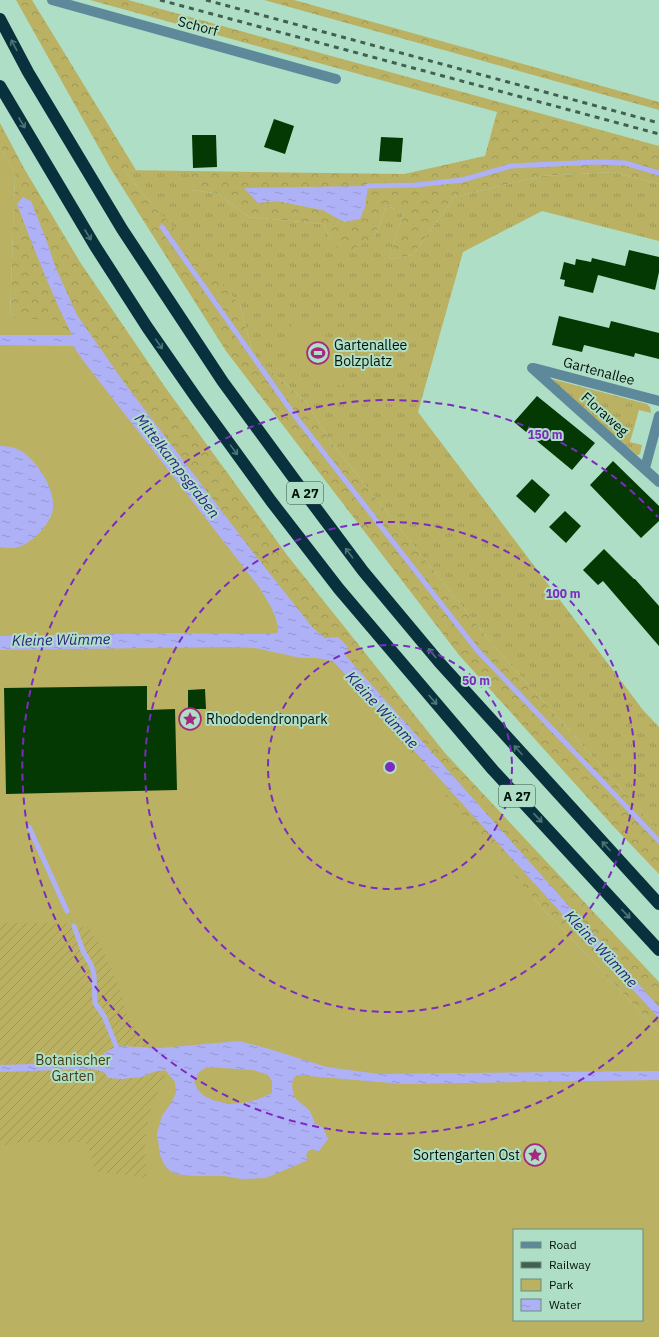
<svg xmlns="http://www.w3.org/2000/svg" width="659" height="1337" font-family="'IBM Plex Sans',sans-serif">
	<defs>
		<pattern id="grass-tufts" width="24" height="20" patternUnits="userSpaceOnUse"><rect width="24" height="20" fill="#bab163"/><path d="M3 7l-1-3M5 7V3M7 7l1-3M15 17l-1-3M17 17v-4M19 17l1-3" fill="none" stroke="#9e9755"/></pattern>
		<pattern id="forest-crowns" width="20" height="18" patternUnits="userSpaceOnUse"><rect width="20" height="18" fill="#bab163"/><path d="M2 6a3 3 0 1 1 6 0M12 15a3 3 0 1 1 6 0" fill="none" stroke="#9e9755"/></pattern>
		<pattern id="garden-furrows" width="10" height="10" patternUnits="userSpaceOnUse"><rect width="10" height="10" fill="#bab163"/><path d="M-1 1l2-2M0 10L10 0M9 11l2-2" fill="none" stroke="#9e9755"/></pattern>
		<pattern id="water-ripples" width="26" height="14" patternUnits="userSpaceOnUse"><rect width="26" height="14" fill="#afb1f6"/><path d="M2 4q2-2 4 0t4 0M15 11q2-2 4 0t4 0" fill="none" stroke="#9597d2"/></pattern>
	</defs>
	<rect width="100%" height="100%" fill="#afdec6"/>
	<path fill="url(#grass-tufts)" d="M124,170L189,171V190L217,193L249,217L324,224L330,240L374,238L387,205L403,214L389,259L413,255L454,197L542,176L613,172L659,184V241L542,211L463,252L418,412L643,710L659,727V831L493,645L331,442L306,402L253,355L240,305L148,200Z
		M552,379L647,404L650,407L651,413L639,410L630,442L642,445L640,454L637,455L552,382Z"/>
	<path fill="url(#forest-crowns)" fill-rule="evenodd" d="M16,0H32L136,170H124L148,200L184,239L240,305L253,355L306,402L331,442L493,645L659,831V874L614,827L459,655L226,351L112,171Z
		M90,0H128L659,146V184L613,172L542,176L454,197L413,255L389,259L403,214L387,205L374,238L344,254L330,240L324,224L249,217L217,193L189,190V171L404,174L485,156L497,112ZM278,201L365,207L345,222L323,210Z
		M264,0H294L659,102V110Z
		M0,123L25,170L80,262L165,387L287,555L445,753L659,982V1032L536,901L10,318L15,174L0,147Z"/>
	<path fill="#bab163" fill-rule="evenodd" d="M0,147L15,174L10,318L57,320L80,351L226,537L536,901L659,1032V1337H0ZM514,1230H642V1320H514Z
		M295,319L359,357L342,387L277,349Z"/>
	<path fill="url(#garden-furrows)" d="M0,923H65L90,929L105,954L119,986L127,1015L165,1076L150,1111L145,1139L146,1177L96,1172L86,1142H20L0,1146Z"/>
	<path fill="url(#water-ripples)" fill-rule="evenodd" d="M368,186L365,207L360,219L344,222L323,210L278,201L258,203L244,188Z
		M23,197L31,201L46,239L55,266L77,315L123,381L252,551L313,628L325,638L338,637L348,647L346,656L659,1007V1018L562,914L333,661L316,658H301L255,648L230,647L0,650V636L170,633L268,634L278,633C278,615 268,602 259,587L85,363L73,346L0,345V335H72C51,293 34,249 17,204Z
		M0,446C8,446 17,448 23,452C39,464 58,493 52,513C48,526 33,541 21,546C14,549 7,548 0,547Z
		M239,1041L266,1048L327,1067L379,1074L659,1071V1080L403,1084L297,1075L293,1079L292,1086L294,1097L310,1111L315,1123L323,1128L328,1139L318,1152L313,1149L308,1151L306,1156L308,1160L266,1178L241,1179L224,1176H193L175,1174L168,1169L164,1164L160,1155L157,1133L162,1116L171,1103L176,1093L175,1082L165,1070L153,1072L142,1077L122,1079L108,1078L104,1072L93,1069L0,1072V1065L99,1062L104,1053L117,1046L161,1048ZM207,1067L253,1070L268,1075L272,1081V1093C253,1102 241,1106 220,1102C214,1101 208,1098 203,1095C199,1092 196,1086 194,1082L199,1072Z"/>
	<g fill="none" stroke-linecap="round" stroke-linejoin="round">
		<path stroke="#afb1f6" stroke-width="5" d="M368,186L416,185L462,180L511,166L597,162L625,163L659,173
			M162,227L292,412L477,650L659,841
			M29,827L67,911
			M74,926L83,951L91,965L94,974L95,1003L104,1016L119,1053"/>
	</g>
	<path fill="#043904" d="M274,119L294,126L285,154L264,147Z
		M192,135H216L217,167L193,168Z
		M381,137L403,138L401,162L379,161Z
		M629,250L659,257V272L655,290L598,275L593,293L564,286L565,280L560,279L564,262L575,265L576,259L591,262L592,258L625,266Z
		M559,316L609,328L611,321L659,333V359L635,353L634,357L584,345L582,352L552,345Z
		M537,396L595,443L572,470L514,422Z
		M613,461L659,506V521L641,538L590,485Z
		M532,479L550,495L535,513L516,496Z
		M565,511L581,526L566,543L549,527Z
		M604,549L634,579H635L659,606V646L603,581L598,585L583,570Z
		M147,686V710L175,709L177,790L6,794L4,688Z
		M205,689L206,709H188V690Z"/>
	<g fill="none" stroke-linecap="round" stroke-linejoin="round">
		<path stroke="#5d899a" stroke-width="10" d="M52,0L336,79
			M532,368L659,482
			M534,368L659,401
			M645,468L659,416"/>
		<path stroke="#08313d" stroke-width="12" d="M0,19L28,72L122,229L223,382L295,480L363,571L439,662L659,904
			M0,86L95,246L147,327L197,399L271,501L339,589L493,770L659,950"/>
		<path stroke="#435f51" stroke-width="3" stroke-dasharray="5 5" stroke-linecap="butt" d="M160,0L659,134
			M206,0L659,123"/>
	</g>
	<defs><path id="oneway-shaft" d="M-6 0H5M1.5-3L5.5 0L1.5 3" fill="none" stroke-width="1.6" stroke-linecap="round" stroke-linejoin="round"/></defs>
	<g stroke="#4b7674">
		<use href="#oneway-shaft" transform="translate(14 45) rotate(-118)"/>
		<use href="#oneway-shaft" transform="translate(22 123) rotate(59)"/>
		<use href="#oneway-shaft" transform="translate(88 235) rotate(59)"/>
		<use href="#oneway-shaft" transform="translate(159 344) rotate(55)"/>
		<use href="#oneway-shaft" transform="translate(234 450) rotate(54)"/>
		<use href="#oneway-shaft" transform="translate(349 553) rotate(-127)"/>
		<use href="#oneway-shaft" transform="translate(432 653) rotate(-130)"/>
		<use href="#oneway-shaft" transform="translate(433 700) rotate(49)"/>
		<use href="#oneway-shaft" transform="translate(518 750) rotate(-132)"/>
		<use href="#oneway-shaft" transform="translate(538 818) rotate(47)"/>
		<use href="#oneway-shaft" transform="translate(606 846) rotate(-132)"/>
		<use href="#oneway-shaft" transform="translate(626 914) rotate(47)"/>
	</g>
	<g fill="none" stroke="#7b2cbf" stroke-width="2" stroke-dasharray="7 5">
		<circle cx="390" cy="767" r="122"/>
		<circle cx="390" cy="767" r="245"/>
		<path d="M658 1017A367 367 0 1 1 658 517"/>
	</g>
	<defs>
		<g id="stadium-ring" transform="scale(1.15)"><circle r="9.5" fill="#afdec6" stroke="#a42a80" stroke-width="1.5"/><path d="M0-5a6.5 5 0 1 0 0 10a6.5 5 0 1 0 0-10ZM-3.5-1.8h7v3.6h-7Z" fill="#a42a80"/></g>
		<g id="sight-ring" transform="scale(1.15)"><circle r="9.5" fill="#afdec6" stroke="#a42a80" stroke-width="1.5"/><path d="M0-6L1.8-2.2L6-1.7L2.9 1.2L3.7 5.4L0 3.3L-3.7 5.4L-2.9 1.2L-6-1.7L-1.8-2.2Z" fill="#a42a80"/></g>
	</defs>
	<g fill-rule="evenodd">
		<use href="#stadium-ring" x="318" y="353"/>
		<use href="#sight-ring" x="190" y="719"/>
		<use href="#sight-ring" x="535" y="1155"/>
	</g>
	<g text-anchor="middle" stroke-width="4" stroke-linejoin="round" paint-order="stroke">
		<g fill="#afdec6" stroke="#375044" stroke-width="1">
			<rect x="287" y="482" width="36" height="22" rx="3"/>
			<rect x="499" y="785" width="36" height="22" rx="3"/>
		</g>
		<g font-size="13" font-weight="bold" fill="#03130c">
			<text x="305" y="498">A 27</text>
			<text x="517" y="801">A 27</text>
		</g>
		<g font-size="14" fill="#03130c" stroke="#afdec6">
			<text transform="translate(198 26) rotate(15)" y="5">Schorf</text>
			<text transform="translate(599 371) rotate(15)" y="5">Gartenallee</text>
			<text transform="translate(605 414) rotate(42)" y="5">Floraweg</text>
		</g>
		<g font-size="14" fill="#03130c" stroke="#afdec6" text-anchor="start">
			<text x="334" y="350">Gartenallee<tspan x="334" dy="16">Bolzplatz</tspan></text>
			<text x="206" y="724">Rhododendronpark</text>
			<text x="520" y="1160" text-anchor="end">Sortengarten Ost</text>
		</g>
		<g font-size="14" fill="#433e14" stroke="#afdec6">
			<text x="73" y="1065">Botanischer<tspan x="73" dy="16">Garten</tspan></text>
		</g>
		<g font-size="15" font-style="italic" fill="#312181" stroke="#afdec6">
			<text transform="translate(177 466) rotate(52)" y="5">Mittelkampsgraben</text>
			<text transform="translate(61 640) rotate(-1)" y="5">Kleine Wümme</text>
			<text transform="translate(382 710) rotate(47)" y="5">Kleine Wümme</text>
			<text transform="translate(601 949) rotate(47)" y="5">Kleine Wümme</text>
		</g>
	</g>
	<circle cx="390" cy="767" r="6" fill="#7b2cbf" stroke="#afdec6" stroke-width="2"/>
	<g font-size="12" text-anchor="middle" font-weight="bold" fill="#7b2cbf" stroke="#afdec6" stroke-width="4" stroke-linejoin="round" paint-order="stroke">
		<text x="545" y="439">150 m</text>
		<text x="563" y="598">100 m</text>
		<text x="476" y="685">50 m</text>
	</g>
	<rect x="513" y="1229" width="130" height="92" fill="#afdec6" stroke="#6a8d7c"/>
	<rect x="521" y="1242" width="20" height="6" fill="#5d899a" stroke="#6a8d7c"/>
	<text x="549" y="1249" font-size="12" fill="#03130c">Road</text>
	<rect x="521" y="1262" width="20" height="6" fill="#435f51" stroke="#6a8d7c"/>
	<text x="549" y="1269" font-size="12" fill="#03130c">Railway</text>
	<rect x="521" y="1279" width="20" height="12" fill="#bab163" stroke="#6a8d7c"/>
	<text x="549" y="1289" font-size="12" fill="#03130c">Park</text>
	<rect x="521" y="1299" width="20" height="12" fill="url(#water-ripples)" stroke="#6a8d7c"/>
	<text x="549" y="1309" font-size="12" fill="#03130c">Water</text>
</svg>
